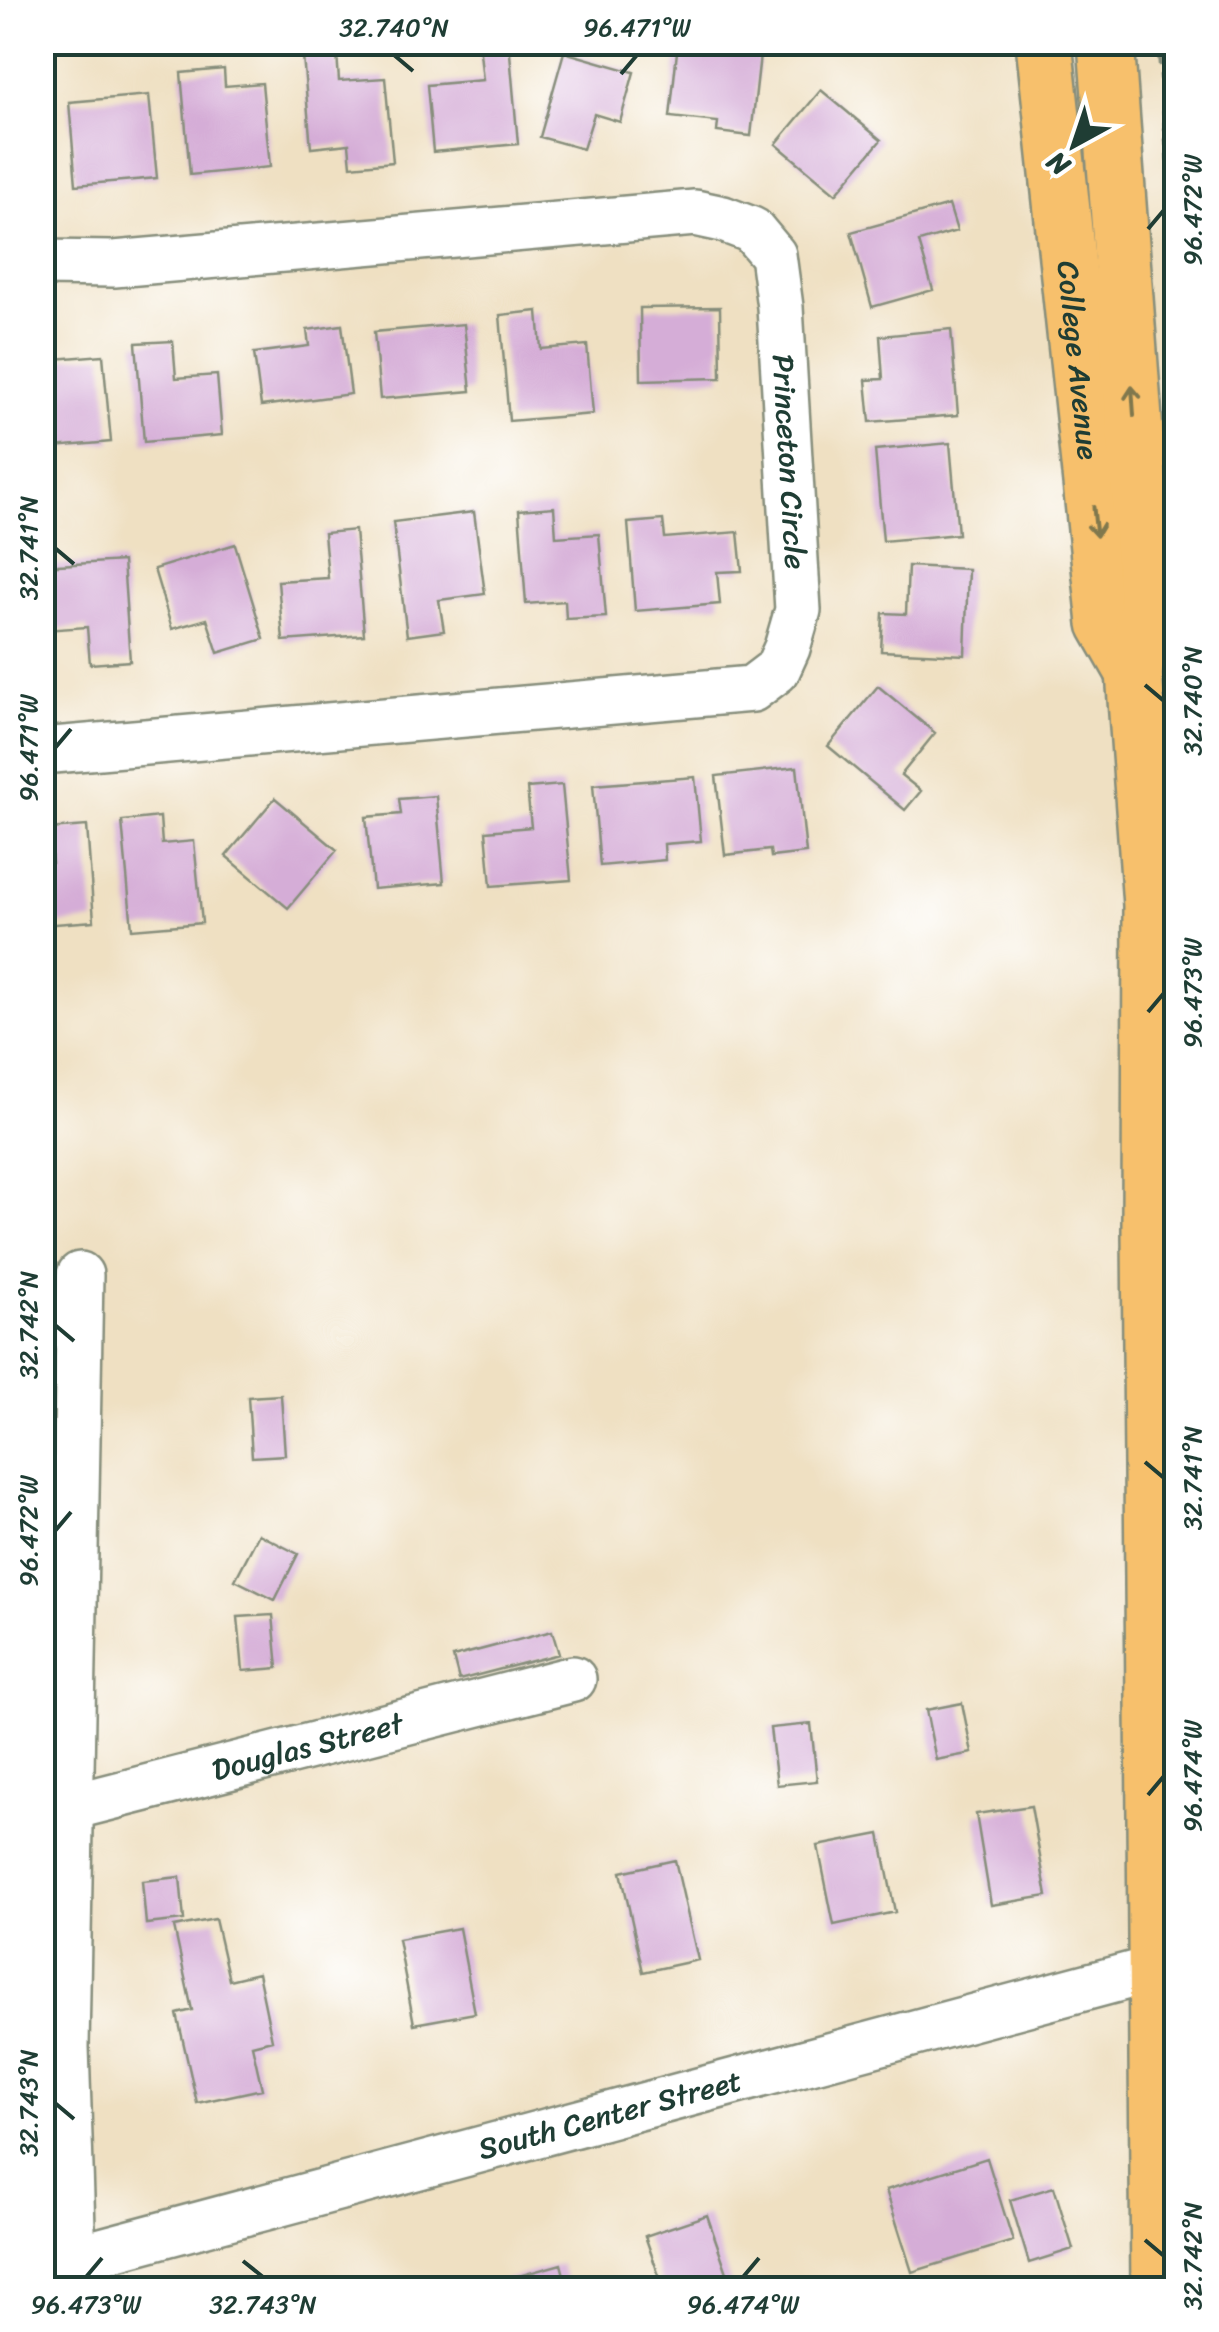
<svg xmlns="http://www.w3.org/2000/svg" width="1219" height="2332" font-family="Sriracha,sans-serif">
	<rect width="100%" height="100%" fill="#fff"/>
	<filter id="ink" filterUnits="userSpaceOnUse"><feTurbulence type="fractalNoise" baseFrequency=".01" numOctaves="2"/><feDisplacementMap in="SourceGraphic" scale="20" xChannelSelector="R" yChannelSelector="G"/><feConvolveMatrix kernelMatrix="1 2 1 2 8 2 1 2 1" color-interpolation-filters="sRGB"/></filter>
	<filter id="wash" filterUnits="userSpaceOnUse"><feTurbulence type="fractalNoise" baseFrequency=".0048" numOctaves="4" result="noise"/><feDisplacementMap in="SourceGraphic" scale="40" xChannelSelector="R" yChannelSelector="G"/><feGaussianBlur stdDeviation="2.25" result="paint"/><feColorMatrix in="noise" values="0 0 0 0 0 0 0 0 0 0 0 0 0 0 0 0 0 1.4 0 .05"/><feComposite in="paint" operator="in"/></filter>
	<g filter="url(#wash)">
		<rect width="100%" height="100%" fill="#efe0c2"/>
		<g id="blocks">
			<path fill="#d5add7" d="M482,42H509L518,144L433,152L427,85L483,80L479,43Z
				M678,42H710L709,49L760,55L751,136L717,132L718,122L670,117Z
				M564,52L634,72L620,122L594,114L583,149L540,137Z
				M337,53L339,81L385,78L393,162L351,166L349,144L311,148L303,56Z
				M224,69L225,86L262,83L270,167L190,175L181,73Z
				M821,90L881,140L836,194L776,144Z
				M149,95L157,178L76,185L69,102Z
				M949,205L957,231L919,242L933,290L872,307L851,232Z
				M720,307L721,378L641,380L640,308Z
				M538,311L541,349L587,345L593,414L509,421L500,315Z
				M464,324L471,391L380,399L374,332Z
				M342,325L351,394L261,406L254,353L309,346L307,330Z
				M951,329L958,415L870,422L866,380L883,379L880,336Z
				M173,341L176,378L217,375L222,435L144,442L136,343Z
				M103,355L111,442L42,448V360Z
				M950,443L958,534L883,541L875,450Z
				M554,507L556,537L599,534L606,617L566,619L565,601L526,604L519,510Z
				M474,512L485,594L439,600L444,631L407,636L393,522Z
				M663,520L665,538L738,532L742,571L717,572L720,604L635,611L628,523Z
				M355,530L364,635L283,641L278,581L328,578L324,533Z
				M235,544L264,639L218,653L207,619L172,629L154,569Z
				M123,561L130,661L90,664L87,627L44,630L42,566Z
				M908,566L968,569L965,655L881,651L883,613L906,614Z
				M878,686L935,733L901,775L921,791L905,810L828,746Z
				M797,767L806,853L771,857L770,850L725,855L716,776Z
				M695,777L701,841L664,844L665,860L600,866L593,785Z
				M562,785L571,880L491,886L486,831L531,827L527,788Z
				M436,796L444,883L373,889L366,817L401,814L399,799Z
				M275,798L337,850L288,908L226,856Z
				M160,817L162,844L194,841L202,923L132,929L122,821Z
				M87,826L94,921L42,925V864L52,863L49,829Z
				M281,1395L285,1455L252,1457L248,1397Z
				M259,1534L298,1554L275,1600L235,1580Z
				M273,1615L278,1668L243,1671L238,1617Z
				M552,1631L559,1654L459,1680L453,1657Z
				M962,1703L972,1753L936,1760L926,1710Z
				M811,1724L817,1781L777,1785L770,1728Z
				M1031,1806L1047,1896L991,1905L976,1814Z
				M880,1834L895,1912L834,1925L818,1846Z
				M675,1860L698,1960L643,1972L621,1872Z
				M180,1877L184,1920L146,1924L142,1881Z
				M215,1919L229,1980L258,1973L272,2040L252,2045L262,2089L197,2103L177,2014L192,2010L174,1927Z
				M459,1928L475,2013L414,2024L398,1939Z
				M987,2158L1013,2241L912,2272L886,2190Z
				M1054,2187L1073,2249L1029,2263L1010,2200Z
				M707,2215L733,2290H664L645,2236Z
				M561,2264L568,2290H484L483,2286Z"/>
		</g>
	</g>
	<g filter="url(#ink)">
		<use href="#blocks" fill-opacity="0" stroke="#878e7b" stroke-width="2.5"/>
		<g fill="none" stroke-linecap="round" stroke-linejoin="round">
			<g stroke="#878e7b" stroke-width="50">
				<g id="minor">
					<path id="s1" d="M42,263L114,264L695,213L723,219L752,230L773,255L780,307L798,610L787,648L777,670L752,689L42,751"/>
					<path id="s2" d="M44,1814L573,1679"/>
					<path id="s3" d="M42,2267L1176,1963"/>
					<path d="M74,2288L66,2047L80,1275"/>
				</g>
			</g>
			<g stroke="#878e7b" stroke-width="60">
				<g id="major">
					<path id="s4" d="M1044,42L1106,623L1134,672"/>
					<path d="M1106,42L1148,608L1134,672L1151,905L1150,1230L1159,2290"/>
				</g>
			</g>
			<path stroke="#878e7b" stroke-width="6" stroke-dasharray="8 8" stroke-linecap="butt" d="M1159,42L1176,256"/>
			<use href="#minor" stroke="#fff" stroke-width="45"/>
			<use href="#major" stroke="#f7c06c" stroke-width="55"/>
		</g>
		<defs><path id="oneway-shaft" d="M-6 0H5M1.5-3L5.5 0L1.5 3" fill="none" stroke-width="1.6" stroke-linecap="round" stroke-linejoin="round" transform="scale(2.5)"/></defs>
		<g stroke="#80784d">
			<use href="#oneway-shaft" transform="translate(1133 401) rotate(-94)"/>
			<use href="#oneway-shaft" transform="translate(1095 522) rotate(84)"/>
		</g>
	</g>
	<path fill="none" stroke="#1f3d34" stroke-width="4" d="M394,55L413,71M621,74L637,55M1148,229L1164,210M55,548L74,564M1145,685L1164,701M55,748L71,729M1148,1012L1164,993M55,1325L74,1341M1145,1462L1164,1478M55,1531L71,1512M1148,1795L1164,1776M55,2103L74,2119M1145,2240L1164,2256M243,2261L263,2277M86,2277L102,2258M743,2277L759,2258"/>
	<g text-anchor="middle" stroke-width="10" stroke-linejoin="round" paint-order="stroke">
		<g font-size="30" fill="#1f3d34" stroke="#fff">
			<text dy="10" stroke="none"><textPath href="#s4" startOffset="320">College Avenue</textPath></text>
			<text dy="10" stroke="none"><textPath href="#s1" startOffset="955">Princeton Circle</textPath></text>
			<text dy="10" stroke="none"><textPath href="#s2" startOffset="272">Douglas Street</textPath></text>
			<text dy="10" stroke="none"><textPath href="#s3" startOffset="588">South Center Street</textPath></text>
		</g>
	</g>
	<rect width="1219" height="2332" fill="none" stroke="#fff" stroke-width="110"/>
	<g transform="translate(1074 145) rotate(220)" stroke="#ffffff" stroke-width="8" paint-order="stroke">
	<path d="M0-8L18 38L0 25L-18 38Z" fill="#1f3d34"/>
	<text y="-15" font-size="28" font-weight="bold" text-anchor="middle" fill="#1f3d34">N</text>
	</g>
	<rect x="55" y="55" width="1109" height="2222" fill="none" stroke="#1f3d34" stroke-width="4"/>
	<g font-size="25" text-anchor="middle" fill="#1f3d34">
		<text x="394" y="36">32.740°N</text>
		<text x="637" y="36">96.471°W</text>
		<text transform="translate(1192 210) rotate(-90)" y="9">96.472°W</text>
		<text transform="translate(28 548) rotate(-90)" y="9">32.741°N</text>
		<text transform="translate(1192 701) rotate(-90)" y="9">32.740°N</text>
		<text transform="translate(28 748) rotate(-90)" y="9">96.471°W</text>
		<text transform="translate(1192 993) rotate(-90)" y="9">96.473°W</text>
		<text transform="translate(28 1325) rotate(-90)" y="9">32.742°N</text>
		<text transform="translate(1192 1478) rotate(-90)" y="9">32.741°N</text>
		<text transform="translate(28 1531) rotate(-90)" y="9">96.472°W</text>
		<text transform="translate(1192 1776) rotate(-90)" y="9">96.474°W</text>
		<text transform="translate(28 2103) rotate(-90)" y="9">32.743°N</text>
		<text transform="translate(1192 2256) rotate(-90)" y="9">32.742°N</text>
		<text x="86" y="2313">96.473°W</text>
		<text x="263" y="2313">32.743°N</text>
		<text x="743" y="2313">96.474°W</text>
	</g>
</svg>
